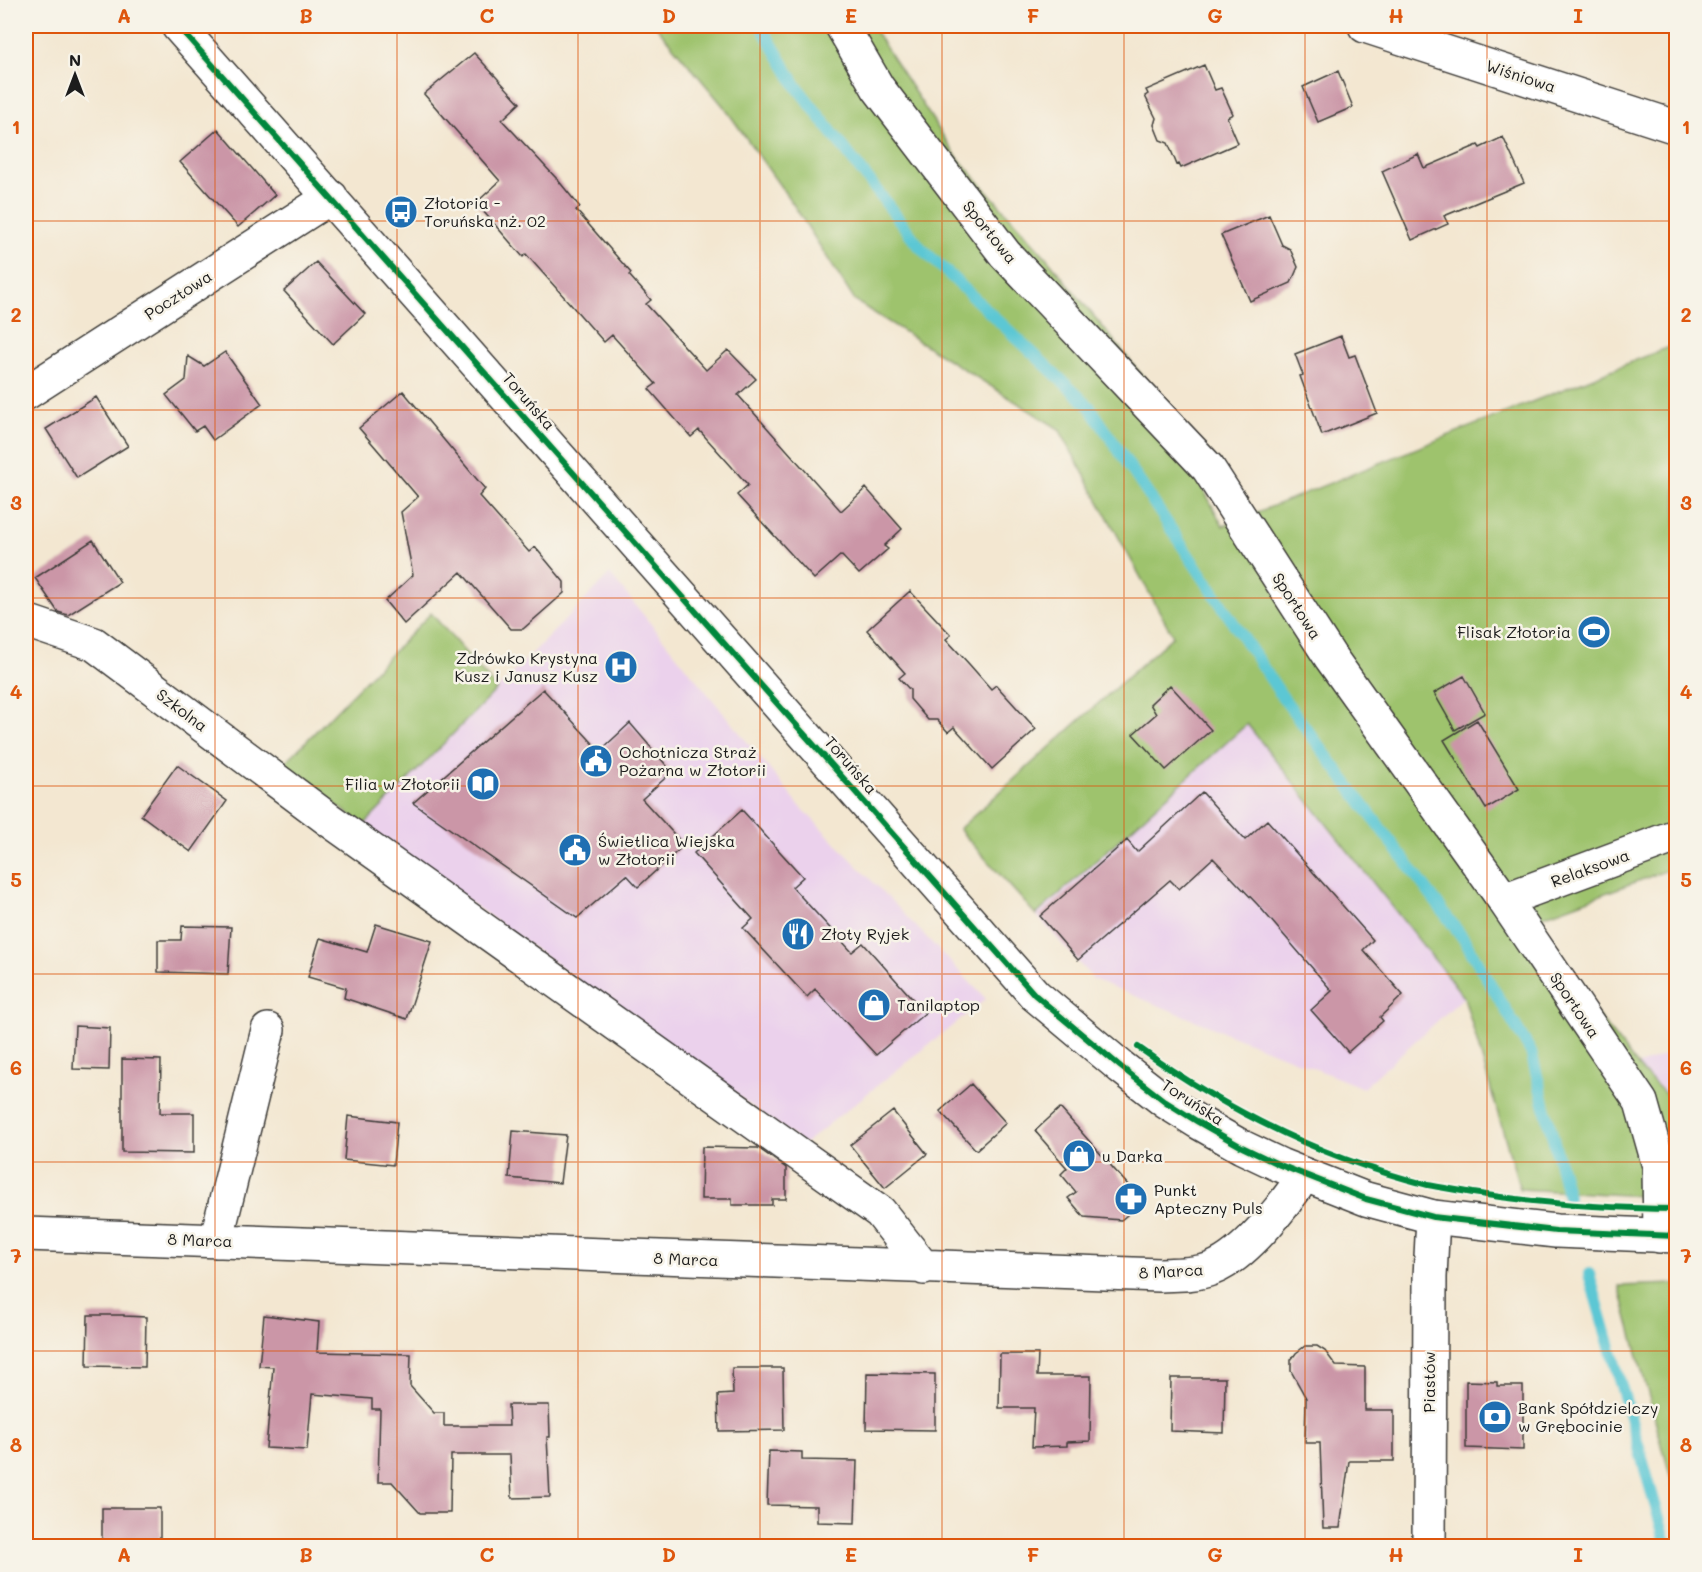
<svg xmlns="http://www.w3.org/2000/svg" width="1702" height="1572" font-family="Mali,sans-serif">
	<rect width="100%" height="100%" fill="#f7f3e8"/>
	<filter id="ink" filterUnits="userSpaceOnUse"><feTurbulence type="fractalNoise" baseFrequency=".0167" numOctaves="2"/><feDisplacementMap in="SourceGraphic" scale="12" xChannelSelector="R" yChannelSelector="G"/><feConvolveMatrix kernelMatrix="1 2 1 2 8 2 1 2 1" color-interpolation-filters="sRGB"/></filter>
	<filter id="wash" filterUnits="userSpaceOnUse"><feTurbulence type="fractalNoise" baseFrequency=".008" numOctaves="4" result="noise"/><feDisplacementMap in="SourceGraphic" scale="24" xChannelSelector="R" yChannelSelector="G"/><feGaussianBlur stdDeviation="1.35" result="paint"/><feColorMatrix in="noise" values="0 0 0 0 0 0 0 0 0 0 0 0 0 0 0 0 0 1.4 0 .05"/><feComposite in="paint" operator="in"/></filter>
	<g filter="url(#wash)">
		<rect width="100%" height="100%" fill="#f3e7d1"/>
		<path fill="#ebd1ec" d="M610,574L797,803L986,999L804,1144L364,825Z
			M1247,724L1337,839L1464,997L1363,1088L1093,979L1036,915Z
			M1676,1050V1104L1637,1066Z"/>
		<path fill="#9ec36d" stroke="#5d7044" stroke-width="1.5" d="M656,26H872L956,156L1045,256L1145,379L1223,526L1676,344V867L1524,923L1641,1070L1676,1104V1198L1520,1189L1464,997L1247,724L1036,915L959,829L1173,636L1059,429L855,301L795,207L725,108Z
			M431,613L497,689L364,825L282,766Z
			M1676,1284V1497L1619,1286Z"/>
		<g fill="none" stroke-linecap="round" stroke-linejoin="round">
			<path stroke="#5bc7d4" stroke-width="12" d="M761,26L797,87L920,247L1090,407L1284,699L1463,938L1531,1052L1568,1197
				M1589,1274L1667,1546"/>
		</g>
		<g id="blocks">
			<path fill="#cb96a7" d="M474,53L520,103L502,120L557,179L580,207L576,210L631,273L629,275L651,300L646,304L706,370L728,350L756,379L738,395L841,511L866,488L902,529L884,546L888,549L859,574L841,555L814,579L737,495L748,485L699,430L691,437L649,389L656,384L612,335L604,342L526,254L523,257L476,203L500,181L424,94Z
				M1204,65L1215,90L1221,88L1233,114L1227,117L1238,143L1181,168L1179,164L1177,165L1168,143L1160,140L1154,125L1156,118L1145,96L1148,94L1146,90Z
				M1338,71L1353,107L1318,122L1303,87Z
				M218,129L275,195L238,227L180,162Z
				M1503,137L1524,183L1444,216L1448,224L1412,240L1382,171L1418,154L1424,168L1478,145L1480,148Z
				M1269,215L1282,245L1290,249L1298,267L1291,283L1250,301L1221,235Z
				M316,262L365,314L333,344L284,291Z
				M1341,336L1349,357L1355,355L1377,413L1322,435L1300,376L1303,375L1295,354Z
				M225,352L262,404L213,440L203,426L195,431L166,395L186,380L188,356L204,366Z
				M403,391L485,489L479,496L529,552L535,547L564,582V593L523,629H511L461,572L404,624L385,601L413,575L401,512L418,497L359,428Z
				M96,397L128,446L77,478L46,429Z
				M93,540L120,582L68,615L58,612L35,578Z
				M910,591L951,635L946,639L969,664L991,689L996,685L1036,729L992,769L954,727L948,732L937,720H928L910,699V690L899,678L905,673L867,630Z
				M1464,676L1485,713L1455,730L1434,693Z
				M1170,685L1211,730L1166,770L1133,734L1156,714L1150,704Z
				M543,689L600,751L630,723L672,772L642,799L684,845L638,887L627,875L577,918L413,803Z
				M1477,720L1519,789L1486,809L1444,740Z
				M177,765L227,801L191,852L141,815Z
				M1202,792L1245,840L1267,820L1373,940L1363,950L1403,995L1380,1017L1383,1021L1348,1052L1311,1010L1332,991L1258,905L1213,858L1179,889L1170,880L1078,960L1040,916L1127,840L1137,852Z
				M742,810L803,877L792,887L852,952L863,943L925,1013L876,1055L815,989L807,997L743,928L753,919L694,853Z
				M376,924L432,941L407,1019L344,998L346,988L308,977L320,938L367,952Z
				M182,926L231,927L228,974L158,972V940H181Z
				M75,1026L110,1028L109,1070L73,1069Z
				M122,1059L161,1060L160,1113H194V1153L122,1152Z
				M971,1084L1006,1123L976,1150L940,1111Z
				M1060,1108L1143,1202L1121,1220L1084,1217L1068,1198L1076,1192L1061,1174L1067,1168L1035,1131Z
				M893,1111L927,1154L885,1188L850,1145Z
				M348,1116L397,1122L393,1165L344,1160Z
				M513,1131L566,1135L560,1183L509,1178Z
				M702,1147L758,1148L786,1168V1199H772V1205H732V1199H701Z
				M88,1315H124V1316L146,1317L145,1367L87,1366Z
				M264,1315L319,1322L317,1352L411,1354L410,1386L434,1413H444V1426H509L508,1405H549L550,1437H547L550,1497L512,1498L510,1455H451L450,1513H420L392,1482H378L380,1409H372V1399L312,1394L307,1450L266,1448L273,1367L259,1366Z
				M1305,1346H1317L1325,1351L1336,1366L1365,1367V1410H1394V1461H1349L1340,1528H1323L1320,1443H1305L1306,1398L1291,1371V1360L1296,1353Z
				M1000,1354H1038L1037,1376H1091L1090,1441L1067,1442V1446L1032,1447L1034,1408H999Z
				M732,1368H783L784,1430L719,1431L718,1395L733,1394Z
				M867,1373L935,1374V1430L866,1429Z
				M1171,1378H1225L1224,1433L1170,1431Z
				M1466,1381L1497,1382V1386H1523V1450L1466,1448Z
				M769,1451L802,1452V1460L857,1461L855,1523L817,1522V1506L767,1505Z
				M102,1508H160V1546H102Z"/>
		</g>
	</g>
	<g filter="url(#ink)">
		<use href="#blocks" fill-opacity="0" stroke="#3c3a37" stroke-width="1.5"/>
		<g fill="none" stroke-linecap="round" stroke-linejoin="round">
			<g stroke="#3c3a37" stroke-width="36">
				<path id="minor" d="M842,26L878,88L1005,254L1208,468L1331,658L1504,900L1641,1102L1659,1166L1660,1236
					M1365,26L1676,127
					M26,393L331,197
					M26,621L94,644L328,819L880,1212L924,1268
					M1504,900L1676,836
					M26,1234L1160,1275C1177,1274 1195,1275 1211,1269C1243,1258 1286,1204 1304,1175
					M216,1241L268,1030
					M1429,1546L1430,1277L1433,1217"/>
			</g>
			<g stroke="#3c3a37" stroke-width="36">
				<path id="major" d="M178,26L1035,995L1121,1067L1166,1102L1198,1122L1242,1147L1280,1165L1366,1199L1433,1217L1556,1231L1676,1236"/>
			</g>
			<use href="#minor" stroke="#fff" stroke-width="33"/>
			<use href="#major" stroke="#fff" stroke-width="33"/>
			<g stroke="#f7f3e8" stroke-width="10">
				<path id="cycleway" d="M178,26L1035,995L1121,1067L1166,1102L1198,1122L1242,1147L1280,1165L1366,1199L1433,1217L1556,1231L1676,1236
					M1138,1047C1227,1111 1321,1158 1428,1185C1443,1188 1458,1190 1473,1193C1541,1204 1608,1208 1676,1209"/>
			</g>
			<use href="#cycleway" stroke="#00873e" stroke-width="6"/>
		</g>
	</g>
	<path fill="none" stroke="#de560d" stroke-width="1.5" stroke-opacity="0.55" d="M215,26V1546M397,26V1546M578,26V1546M760,26V1546M942,26V1546M1124,26V1546M1305,26V1546M1487,26V1546M26,221H1676M26,410H1676M26,598H1676M26,786H1676M26,974H1676M26,1162H1676M26,1351H1676"/>
	<defs>
		<g id="bus-disc" transform="scale(1.725)"><circle r="9.5" fill="#1f6fb2" stroke="#f7f3e8"/><path d="M-5-6H5V4H4V6H2V4H-2V6H-4V4H-5ZM-3.5-4V0h7V-4ZM-3.5 1.2v1.5H-2V1.2ZM2 1.2v1.5H3.5V1.2Z" fill="#fff"/></g>
		<g id="stadium-disc" transform="scale(1.725)"><circle r="9.5" fill="#1f6fb2" stroke="#f7f3e8"/><path d="M0-5a6.5 5 0 1 0 0 10a6.5 5 0 1 0 0-10ZM-3.5-1.8h7v3.6h-7Z" fill="#fff"/></g>
		<g id="hospital-disc" transform="scale(1.725)"><circle r="9.5" fill="#1f6fb2" stroke="#f7f3e8"/><path d="M-5-5h3v3.5h4V-5h3V5h-3V1.5h-4V5h-3Z" fill="#fff"/></g>
		<g id="civic-disc" transform="scale(1.725)"><circle r="9.5" fill="#1f6fb2" stroke="#f7f3e8"/><path d="M-.6-6.5H3V-4.5H.6V-3L4-1V1h2V6H-6V1h2V-1L-.6-3ZM-1.2 2.5V6h2.4V2.5Z" fill="#fff"/></g>
		<g id="library-disc" transform="scale(1.725)"><circle r="9.5" fill="#1f6fb2" stroke="#f7f3e8"/><path d="M-6-4Q-3-5.5-.7-3.5V5Q-3 3-6 4ZM6-4Q3-5.5 .7-3.5V5Q3 3 6 4Z" fill="#fff"/></g>
		<g id="restaurant-disc" transform="scale(1.725)"><circle r="9.5" fill="#1f6fb2" stroke="#f7f3e8"/><path d="M-5-6h1v4h1v-4h1v4h1v-4h1v5L-1.5 .5V6h-2V.5L-5-1ZM5-6V6H3V1.5H1.5Q1.5-4 5-6Z" fill="#fff"/></g>
		<g id="shop-disc" transform="scale(1.725)"><circle r="9.5" fill="#1f6fb2" stroke="#f7f3e8"/><path d="M-5-2.5h2.3a2.7 3.5 0 0 1 5.4 0H5L5.5 6h-11ZM-1.5-2.5h3a1.5 2.3 0 0 0-3 0Z" fill="#fff"/></g>
		<g id="pharmacy-disc" transform="scale(1.725)"><circle r="9.5" fill="#1f6fb2" stroke="#f7f3e8"/><path d="M-2-6h4v4h4v4h-4v4h-4v-4h-4v-4h4Z" fill="#fff"/></g>
		<g id="bank-disc" transform="scale(1.725)"><circle r="9.5" fill="#1f6fb2" stroke="#f7f3e8"/><path d="M-6-4H6V4H-6ZM0-2.3a2.3 2.3 0 1 0 0 4.6a2.3 2.3 0 1 0 0-4.6Z" fill="#fff"/></g>
	</defs>
	<g fill-rule="evenodd">
		<use href="#bus-disc" x="401" y="212"/>
		<use href="#stadium-disc" x="1594" y="632"/>
		<use href="#hospital-disc" x="621" y="667"/>
		<use href="#civic-disc" x="596" y="761"/>
		<use href="#library-disc" x="483" y="784"/>
		<use href="#civic-disc" x="575" y="850"/>
		<use href="#restaurant-disc" x="798" y="934"/>
		<use href="#shop-disc" x="874" y="1005"/>
		<use href="#shop-disc" x="1079" y="1156"/>
		<use href="#pharmacy-disc" x="1131" y="1199"/>
		<use href="#bank-disc" x="1495" y="1417"/>
	</g>
	<g text-anchor="middle" stroke-width="5" stroke-linejoin="round" paint-order="stroke">
		<g font-size="16" fill="#1c1c1c" stroke="#f7f3e8">
			<text transform="translate(1521 76) rotate(18)" y="6">Wiśniowa</text>
			<text transform="translate(990 232) rotate(51)" y="6">Sportowa</text>
			<text transform="translate(178 295) rotate(-33)" y="6">Pocztowa</text>
			<text transform="translate(529 401) rotate(49)" y="6">Toruńska</text>
			<text transform="translate(1297 606) rotate(57)" y="6">Sportowa</text>
			<text transform="translate(182 710) rotate(37)" y="6">Szkolna</text>
			<text transform="translate(851 765) rotate(49)" y="6">Toruńska</text>
			<text transform="translate(1590 868) rotate(-20)" y="6">Relaksowa</text>
			<text transform="translate(1575 1005) rotate(56)" y="6">Sportowa</text>
			<text transform="translate(1193 1102) rotate(33)" y="6">Toruńska</text>
			<text transform="translate(200 1240) rotate(2)" y="6">8 Marca</text>
			<text transform="translate(686 1259) rotate(2)" y="6">8 Marca</text>
			<text transform="translate(1171 1271) rotate(-3)" y="6">8 Marca</text>
			<text transform="translate(1429 1382) rotate(-90)" y="6">Piastów</text>
		</g>
		<g font-size="16" fill="#1c1c1c" stroke="#f7f3e8" text-anchor="start">
			<text x="424" y="209">Złotoria -<tspan x="424" dy="18">Toruńska nż. 02</tspan></text>
			<text x="1571" y="638" text-anchor="end">Flisak Złotoria</text>
			<text x="598" y="664" text-anchor="end">Zdrówko Krystyna<tspan x="598" dy="18">Kusz i Janusz Kusz</tspan></text>
			<text x="619" y="758">Ochotnicza Straż<tspan x="619" dy="18">Pożarna w Złotorii</tspan></text>
			<text x="460" y="790" text-anchor="end">Filia w Złotorii</text>
			<text x="598" y="847">Świetlica Wiejska<tspan x="598" dy="18">w Złotorii</tspan></text>
			<text x="821" y="940">Złoty Ryjek</text>
			<text x="897" y="1011">Tanilaptop</text>
			<text x="1102" y="1162">u Darka</text>
			<text x="1154" y="1196">Punkt<tspan x="1154" dy="18">Apteczny Puls</tspan></text>
			<text x="1518" y="1414">Bank Spółdzielczy<tspan x="1518" dy="18">w Grębocinie</tspan></text>
		</g>
	</g>
	<rect width="1702" height="1572" fill="none" stroke="#f7f3e8" stroke-width="66"/>
	<g transform="translate(75 75)" stroke="#f7f3e8" stroke-width="4.5" paint-order="stroke">
	<path d="M0-4.5L10 22L0 15L-10 22Z" fill="#1c1c1c"/>
	<text y="-9" font-size="16" font-weight="bold" text-anchor="middle" fill="#1c1c1c">N</text>
	</g>
	<rect x="33" y="33" width="1636" height="1506" fill="none" stroke="#de560d" stroke-width="2"/>
	<g font-size="20" text-anchor="middle" font-weight="bold" fill="#de560d">
		<text x="124" y="23">A</text>
		<text x="306" y="23">B</text>
		<text x="487" y="23">C</text>
		<text x="669" y="23">D</text>
		<text x="851" y="23">E</text>
		<text x="1033" y="23">F</text>
		<text x="1215" y="23">G</text>
		<text x="1396" y="23">H</text>
		<text x="1578" y="23">I</text>
		<text x="16" y="134">1</text>
		<text x="1686" y="134">1</text>
		<text x="16" y="322">2</text>
		<text x="1686" y="322">2</text>
		<text x="16" y="510">3</text>
		<text x="1686" y="510">3</text>
		<text x="16" y="699">4</text>
		<text x="1686" y="699">4</text>
		<text x="16" y="887">5</text>
		<text x="1686" y="887">5</text>
		<text x="16" y="1075">6</text>
		<text x="1686" y="1075">6</text>
		<text x="16" y="1263">7</text>
		<text x="1686" y="1263">7</text>
		<text x="16" y="1452">8</text>
		<text x="1686" y="1452">8</text>
		<text x="124" y="1562">A</text>
		<text x="306" y="1562">B</text>
		<text x="487" y="1562">C</text>
		<text x="669" y="1562">D</text>
		<text x="851" y="1562">E</text>
		<text x="1033" y="1562">F</text>
		<text x="1215" y="1562">G</text>
		<text x="1396" y="1562">H</text>
		<text x="1578" y="1562">I</text>
	</g>
</svg>
